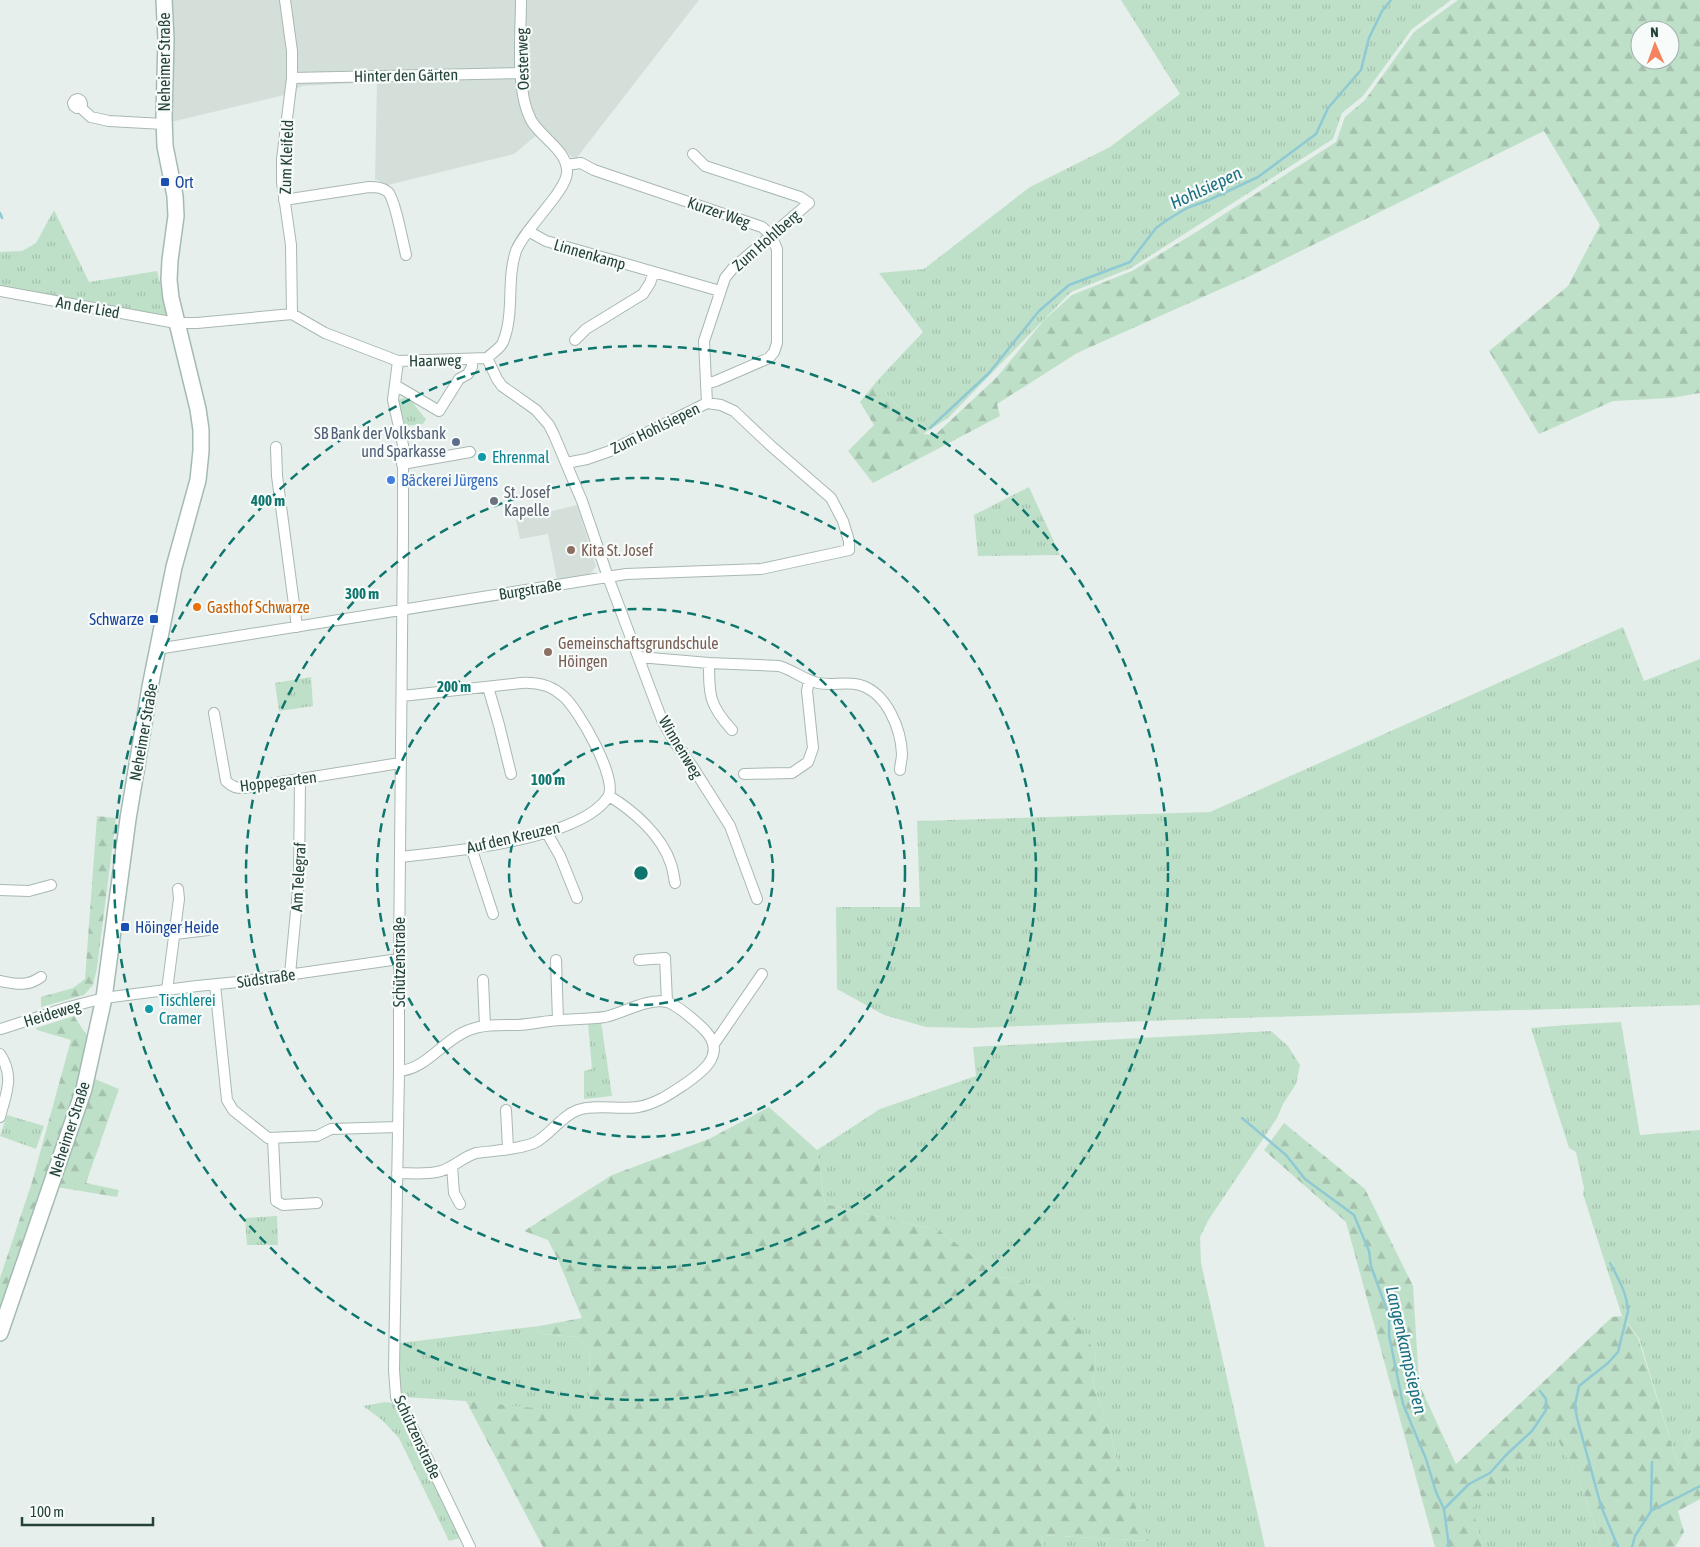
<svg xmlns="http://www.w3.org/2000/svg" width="1700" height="1547" font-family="'Asap Condensed',sans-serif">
	<defs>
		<pattern id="grass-tufts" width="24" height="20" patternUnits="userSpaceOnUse" patternTransform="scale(1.25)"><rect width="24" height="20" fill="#bfe0c8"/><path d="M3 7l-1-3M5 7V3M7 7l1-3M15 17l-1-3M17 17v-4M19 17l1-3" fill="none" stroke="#a4c1ad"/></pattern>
		<pattern id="forest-firs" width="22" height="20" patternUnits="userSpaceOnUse" patternTransform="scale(1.25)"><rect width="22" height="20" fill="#bfe0c8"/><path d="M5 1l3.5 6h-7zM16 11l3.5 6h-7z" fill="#a4c1ad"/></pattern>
	</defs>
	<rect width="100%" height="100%" fill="#e6efeb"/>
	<path fill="#d4dfda" d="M167,0H699L575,160L544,129L514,154L388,185L375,179L377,82L302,86L284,95L171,122Z
		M577,505L596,566L592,572L588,574L557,580L548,534L520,539L516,520Z"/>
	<path fill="url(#grass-tufts)" d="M1121,0H1451L1412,29L1363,96L1342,113L1333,139L1131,268L1071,292L948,418L923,434L876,382L923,332L879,273L924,269L1030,187L1110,147L1180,94Z
		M54,210L89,282L157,271L168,317L0,287V252L22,251L36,243Z
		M406,397C414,402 419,412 426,419L423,424L405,426L398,400Z
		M1029,487L1060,555L978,556L974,515Z
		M1623,627L1644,681L1700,659V1005L1199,1019L973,1028L926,1027L884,1015L837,989L836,907H920L917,821L1210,812Z
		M311,677L313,706L279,711L275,683Z
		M601,1022L612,1096L584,1099V1071L592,1069L588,1023Z
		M1621,1022L1640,1135L1700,1130V1412L1678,1465L1639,1338L1622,1316L1583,1194L1584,1188L1576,1152L1569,1148L1531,1028L1566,1025Z
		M1271,1031L1288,1046L1300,1065L1296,1084L1283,1104L1277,1118L1209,1219L1200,1237L1201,1263L1265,1547H1044L1041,1535L1149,1541L1118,1465L1111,1435L1093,1382L1096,1353L1043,1288L1000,1277L940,1231L825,1204L817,1150L880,1109L976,1076L973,1047Z
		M7,1115L44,1126L36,1149L0,1136Z
		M277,1216L278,1245H247L245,1218Z
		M539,1326L536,1331L544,1334L576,1337L589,1350L591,1415L466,1401L404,1397L399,1387L400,1343Z
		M385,1402L393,1403L401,1415L460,1538L449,1541L399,1438L382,1420L363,1406Z
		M1554,1430L1585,1496L1602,1547H1483L1471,1508Z"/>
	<path fill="url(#forest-firs)" fill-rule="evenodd" d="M1458,0H1700V393L1671,398L1613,401L1539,434L1489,351L1568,286L1600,225L1544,131L1250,276L1077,353L997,404L1000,416L873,483L848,451L874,425L860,402L876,382L923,434L935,435L997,377L1044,320L1072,295L1132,271L1198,231L1336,142L1345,117L1365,100L1414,32ZM1640,30H1670V60H1640Z
		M97,816L116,818L97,968L93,985L84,995L41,1007V997L73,988L85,979Z
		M74,1016L88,1037L77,1093L0,1320V1278L32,1182L71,1040L37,1030L36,1028Z
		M95,1079L119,1089L86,1183L119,1190L117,1197L57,1187Z
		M769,1107L817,1150L825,1204L940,1231L1000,1277L1043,1288L1073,1318L1096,1353L1093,1382L1111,1435L1118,1465L1150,1541L1041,1535L1044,1547H543L466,1401L591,1414L589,1350L576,1337L544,1334L536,1331L539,1326L582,1318L559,1262L548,1240L524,1231L612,1175L709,1139Z
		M1284,1123L1365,1189L1413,1286L1419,1384L1456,1464L1612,1317L1622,1316L1638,1338L1678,1465L1700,1412V1499L1678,1511L1684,1532L1675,1547H1602L1585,1496L1554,1431L1472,1508L1483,1547H1435L1346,1222L1264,1150Z"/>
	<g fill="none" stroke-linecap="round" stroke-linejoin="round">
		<path stroke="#8ec9d4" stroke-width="2.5" d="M0,213L2,218
			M930,428L989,373L1039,311L1069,285L1130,262L1156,228L1167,220L1187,208L1209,200L1258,177L1316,134L1328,108L1361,70L1369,38L1382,11L1391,0
			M1242,1118L1286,1155L1305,1179L1354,1215L1369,1251L1371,1266L1389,1316V1335L1403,1404L1426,1459L1436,1492L1444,1509L1449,1547
			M1610,1263C1618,1278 1627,1293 1628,1311L1618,1352L1608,1363L1579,1386L1575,1405L1577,1418L1601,1506L1618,1547
			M1445,1508L1469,1484L1490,1473L1506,1455L1532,1431L1546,1410V1399L1540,1391
			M1651,1511L1700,1486
			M1632,1547L1635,1536L1651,1511L1652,1462"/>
		<g stroke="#a8b8b2" stroke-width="12">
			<path id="street" d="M285,0L292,51V78L282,159V182L291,245L292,314
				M292,78L521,73
				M80,107L82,104L81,101L78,99L75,100L73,103L74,106L77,108L80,107L91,117L109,121L164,124
				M693,154L705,166L800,197L809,203L733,268L725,278L704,341L707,403
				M566,165L581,163L594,170L762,227L771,235L777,249V343L774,352L769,358L716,381L706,384
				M284,200L369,187C376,187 382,187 388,192C395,199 403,243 406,255
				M528,231L546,241L720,291
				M0,291L176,323H197L292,314L325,333L398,361L487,358C492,353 501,348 503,342C515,313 506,280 516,251C524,229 567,191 567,172C568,151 541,138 531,120C515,89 521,35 521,0
				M575,340L586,329L643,294L650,283L654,272
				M487,358L497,379L502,386L536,410L549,425L554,435L582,501L608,577L662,720L675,743L692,766L730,826L757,899
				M398,361L393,400L403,445V535L399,959V1071L394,1370L396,1397L408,1418L470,1547
				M395,385L439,411L459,379L468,374L472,367V359
				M276,447L277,476L297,627
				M402,464L470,452
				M157,649L626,574L761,569L849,550V541L843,521L831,498L770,445L734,411L721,405L707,403L610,451L587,459L566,463
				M639,657L709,663L779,666C793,670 804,680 818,683C832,686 847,681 860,685C887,693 901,729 902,754C902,760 900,765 900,770
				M709,663C709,695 709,705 732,730
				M488,687L499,725L511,774
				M214,713L226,781C232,787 236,788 244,788L400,763
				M744,774L792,773L808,762L813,748L807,691L809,681
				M609,796C634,811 662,836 671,864C673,870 674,877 675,883
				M547,833L560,856L577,898
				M471,847L493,914
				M400,857C449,852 580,840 608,797C619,780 578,708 563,696C551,685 537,682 521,683L402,696
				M0,890L29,891L51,885
				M175,934L208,930
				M556,960L558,1020
				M639,960L665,958L667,1002
				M290,974L299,880L300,779
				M483,980L485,1026
				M0,981C16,984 27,987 41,977
				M215,985L227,1100L233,1110L268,1138L317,1136L331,1129L398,1127
				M167,990L179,899L178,889
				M1,1029L69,1007L104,998L197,986L238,982L399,959
				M714,1044L762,974
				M0,1054C15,1077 6,1093 0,1117
				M506,1110L508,1148
				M273,1139L276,1201L283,1205L317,1203
				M452,1166L454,1193L460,1204
				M397,1173C411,1173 427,1175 441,1171C454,1167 463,1157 476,1153C492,1151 523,1149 536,1142C551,1134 561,1116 578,1110C596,1104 619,1110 638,1107C656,1104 670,1094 685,1084C701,1073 725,1056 708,1034C702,1026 676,1004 667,1002C646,998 624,1013 605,1017C590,1019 575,1019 560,1020C546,1021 532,1024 518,1025C502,1025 484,1024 469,1030C444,1039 427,1069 399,1071"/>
		</g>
		<g stroke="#a4bbb3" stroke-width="18">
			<path id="secondary" d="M0,1333L84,1089L104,998L128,819L150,687L174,567L198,480L201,451V430L198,409L171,298L169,280L170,260L176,216L175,196L165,146L164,116L166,39L164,0"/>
		</g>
		<use href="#street" stroke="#fff" stroke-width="10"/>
		<use href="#secondary" stroke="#fff" stroke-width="15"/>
	</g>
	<g fill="none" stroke="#0f766e" stroke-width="2.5" stroke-dasharray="9 6">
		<circle cx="641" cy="873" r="132"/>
		<circle cx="641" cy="873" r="264"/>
		<circle cx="641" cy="873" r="395"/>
		<circle cx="641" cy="873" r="527"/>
	</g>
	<g fill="#1a4fb4" stroke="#f7fbf9" stroke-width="2">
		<rect x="160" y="177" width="10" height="10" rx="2.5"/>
		<rect x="149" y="614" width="10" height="10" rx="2.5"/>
		<rect x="120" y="922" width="10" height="10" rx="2.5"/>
	</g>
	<circle fill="#5c6f8a" stroke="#f7fbf9" stroke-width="2" cx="456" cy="442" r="5"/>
	<g fill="#0f9aa8" stroke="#f7fbf9" stroke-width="2">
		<circle cx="482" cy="457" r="5"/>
		<circle cx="149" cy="1009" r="5"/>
	</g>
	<circle fill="#3f7fe0" stroke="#f7fbf9" stroke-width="2" cx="391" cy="480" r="5"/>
	<circle fill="#6b7280" stroke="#f7fbf9" stroke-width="2" cx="494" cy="501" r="5"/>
	<g fill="#8d6e63" stroke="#f7fbf9" stroke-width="2">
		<circle cx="571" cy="550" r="5"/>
		<circle cx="548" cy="652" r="5"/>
	</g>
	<circle fill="#e8710a" stroke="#f7fbf9" stroke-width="2" cx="197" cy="607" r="5"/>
	<g text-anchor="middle" stroke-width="4.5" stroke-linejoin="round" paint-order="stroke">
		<g font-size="16" fill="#24423a" stroke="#f7fbf9">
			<text transform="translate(522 59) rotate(-92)" y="6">Oesterweg</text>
			<text transform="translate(164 62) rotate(-90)" y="6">Neheimer Straße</text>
			<text transform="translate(406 75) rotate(-1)" y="6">Hinter den Gärten</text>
			<text transform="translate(286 157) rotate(-88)" y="6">Zum Kleifeld</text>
			<text transform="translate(719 212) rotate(19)" y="6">Kurzer Weg</text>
			<text transform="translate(766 240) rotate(-41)" y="6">Zum Hohlberg</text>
			<text transform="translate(590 254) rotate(16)" y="6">Linnenkamp</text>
			<text transform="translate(88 307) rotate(10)" y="6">An der Lied</text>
			<text transform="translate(435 360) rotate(-1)" y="6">Haarweg</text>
			<text transform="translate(655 428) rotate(-26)" y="6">Zum Hohlsiepen</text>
			<text transform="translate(530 589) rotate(-9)" y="6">Burgstraße</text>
			<text transform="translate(143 732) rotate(-80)" y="6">Neheimer Straße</text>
			<text transform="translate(681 747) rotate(59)" y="6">Winnenweg</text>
			<text transform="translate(278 781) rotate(-7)" y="6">Hoppegarten</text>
			<text transform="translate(513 837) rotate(-13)" y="6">Auf den Kreuzen</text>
			<text transform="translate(298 877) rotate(-87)" y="6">Am Telegraf</text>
			<text transform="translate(399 962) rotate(-90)" y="6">Schützenstraße</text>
			<text transform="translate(266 978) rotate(-8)" y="6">Südstraße</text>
			<text transform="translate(52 1013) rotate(-17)" y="6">Heideweg</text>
			<text transform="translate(69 1129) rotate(-72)" y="6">Neheimer Straße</text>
			<text transform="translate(418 1437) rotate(65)" y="6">Schützenstraße</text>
		</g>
		<g font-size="16" fill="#164399" stroke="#f7fbf9" text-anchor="start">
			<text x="175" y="188">Ort</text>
			<text x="144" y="625" text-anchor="end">Schwarze</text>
			<text x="135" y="933">Höinger Heide</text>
		</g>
		<g font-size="16" fill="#4e5e75" stroke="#f7fbf9" text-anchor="end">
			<text x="446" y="439">SB Bank der Volksbank<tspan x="446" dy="18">und Sparkasse</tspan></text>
		</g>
		<g font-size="16" fill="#0d838f" stroke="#f7fbf9" text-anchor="start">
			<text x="492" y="463">Ehrenmal</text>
			<text x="159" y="1006">Tischlerei<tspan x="159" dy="18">Cramer</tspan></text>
		</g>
		<g font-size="16" fill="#366cbe" stroke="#f7fbf9" text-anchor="start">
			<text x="401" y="486">Bäckerei Jürgens</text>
		</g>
		<g font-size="16" fill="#5b616d" stroke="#f7fbf9" text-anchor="start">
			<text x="504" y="498">St. Josef<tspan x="504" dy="18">Kapelle</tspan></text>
		</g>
		<g font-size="16" fill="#785e54" stroke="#f7fbf9" text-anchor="start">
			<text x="581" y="556">Kita St. Josef</text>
			<text x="558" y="649">Gemeinschaftsgrundschule<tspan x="558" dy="18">Höingen</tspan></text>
		</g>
		<g font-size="16" fill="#c56008" stroke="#f7fbf9" text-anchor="start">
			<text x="207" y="613">Gasthof Schwarze</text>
		</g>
		<g font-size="18" font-style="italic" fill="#1c6f80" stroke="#f7fbf9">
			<text transform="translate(1206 188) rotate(-25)" y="6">Hohlsiepen</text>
			<text transform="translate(1406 1350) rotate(77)" y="6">Langenkampsiepen</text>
		</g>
	</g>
	<circle cx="641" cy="873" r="8" fill="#0f766e" stroke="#f7fbf9" stroke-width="2.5"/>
	<g font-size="15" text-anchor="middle" font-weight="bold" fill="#0f766e" stroke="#f7fbf9" stroke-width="4.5" stroke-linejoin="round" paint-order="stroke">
		<text x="268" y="506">400 m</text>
		<text x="362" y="599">300 m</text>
		<text x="454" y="692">200 m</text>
		<text x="548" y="785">100 m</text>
	</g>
	<g transform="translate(1655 45) rotate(358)"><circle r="24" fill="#f7fbf9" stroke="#a3b1ad"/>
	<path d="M0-4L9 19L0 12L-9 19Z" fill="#f4845f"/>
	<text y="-8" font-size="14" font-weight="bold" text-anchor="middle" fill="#24423a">N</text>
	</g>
	<path d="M22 1517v8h131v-8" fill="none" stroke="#24423a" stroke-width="2.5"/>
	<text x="30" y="1517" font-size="15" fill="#24423a" stroke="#f7fbf9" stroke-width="4" paint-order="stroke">100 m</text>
</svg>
